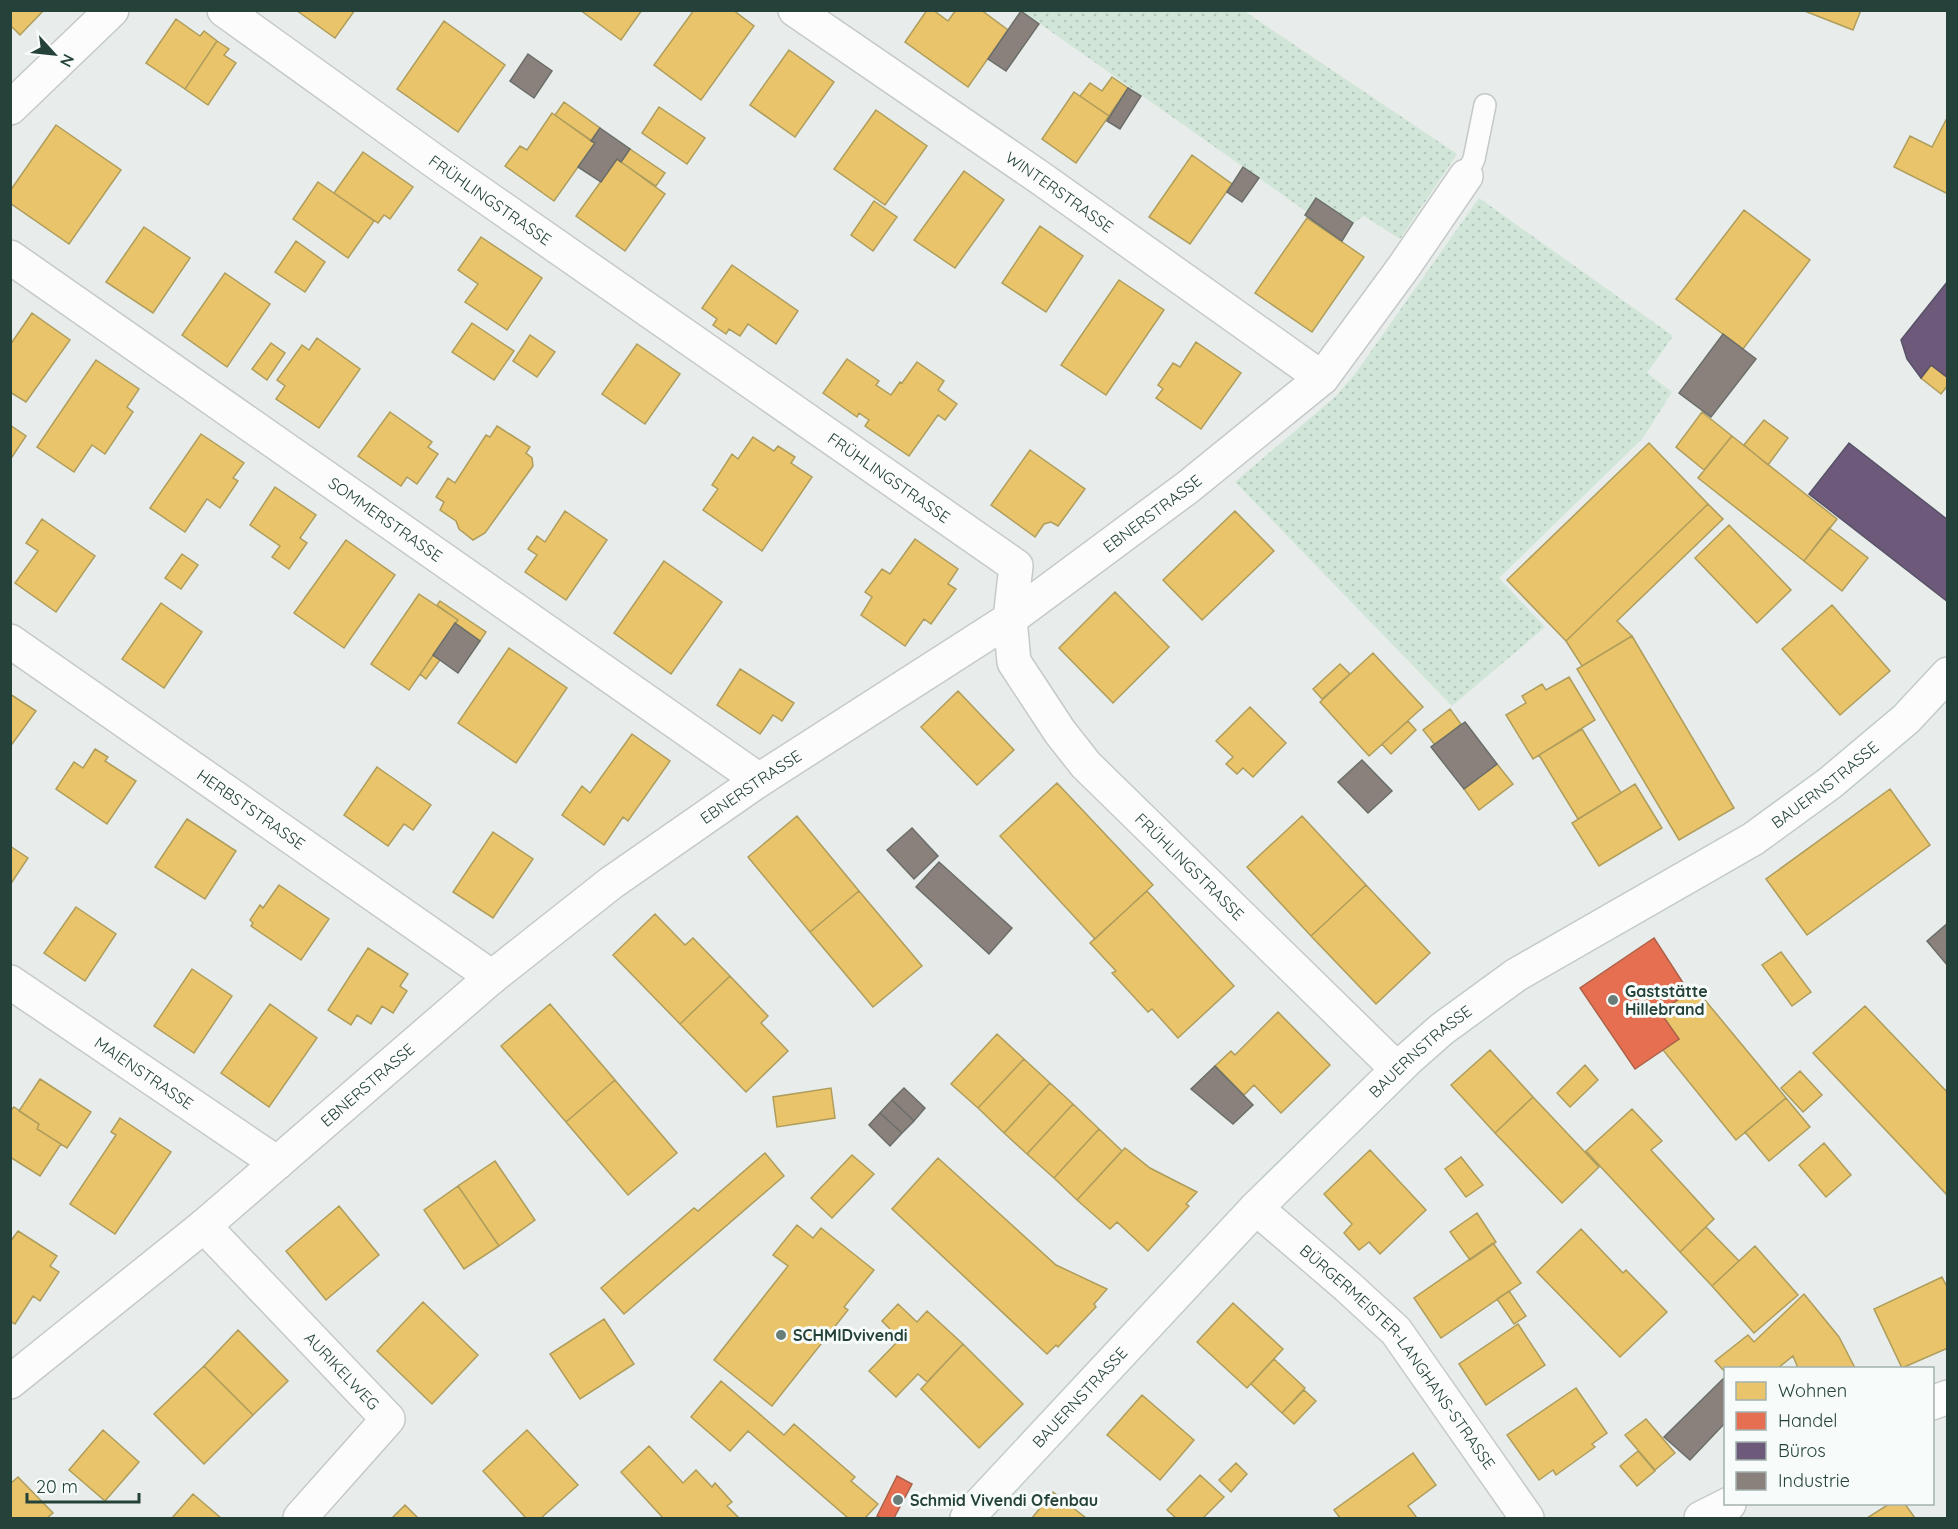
<svg xmlns="http://www.w3.org/2000/svg" width="1958" height="1529" font-family="Quicksand,sans-serif">
	<defs>
		<pattern id="grass-dots" width="8" height="8" patternUnits="userSpaceOnUse" patternTransform="scale(1.5)"><rect width="8" height="8" fill="#d1e6d8"/><path d="M2 2h.1M6 6h.1" fill="none" stroke="#b3c6ba" stroke-width="1.8" stroke-linecap="round"/></pattern>
	</defs>
	<rect width="100%" height="100%" fill="#e8edeb"/>
	<path fill="url(#grass-dots)" d="M1022,11H1244L1457,154L1400,239L1364,216L1353,223L1317,198L1307,212Z
		M1479,198L1673,336L1647,373L1672,392L1643,438L1499,578L1545,627L1452,706L1235,482L1335,397L1355,374Z"/>
	<path fill="#e9c46a" stroke="#ae9d5c" stroke-width="1.5" d="M10,10H44L20,35L10,25Z
		M296,10H355L335,38Z
		M580,10H642L621,40Z
		M694,10H733L754,26L701,100L654,65Z
		M927,10H933L948,21L956,10H981L1008,30L968,87L905,42Z
		M1802,10H1861L1853,30Z
		M176,19L200,36L204,31L217,41L185,89L146,63Z
		M444,21L505,65L458,132L397,89Z
		M217,41L229,49L224,55L236,63L208,105L185,89Z
		M789,50L834,82L795,137L750,105Z
		M1112,77L1128,88L1109,116L1080,96L1090,83L1102,91Z
		M1074,92L1109,116L1076,163L1042,139Z
		M564,102L600,128L591,141L555,115Z
		M659,107L705,138L687,164L642,133Z
		M876,110L927,146L885,205L834,169Z
		M552,113L595,143L554,201L505,166L520,146L527,150Z
		M1948,116V194L1894,167L1910,136L1932,147Z
		M56,125L121,170L69,244L10,203V191Z
		M630,149L665,173L656,186L621,162Z
		M363,152L413,187L390,219L384,215L378,223L334,193Z
		M1192,155L1232,184L1190,244L1149,217Z
		M617,159L665,194L625,251L576,216Z
		M964,171L1004,200L955,268L914,240Z
		M318,182L374,221L348,258L293,219Z
		M874,201L897,217L873,251L851,235Z
		M1744,210L1810,260L1743,349L1676,299Z
		M1307,218L1364,257L1312,332L1255,293Z
		M1040,226L1083,256L1046,312L1002,283Z
		M144,227L190,258L153,313L106,282Z
		M481,237L542,278L507,330L465,302L478,284L458,270Z
		M296,241L325,262L305,292L275,272Z
		M732,265L798,311L776,344L748,324L740,336L729,329L726,334L713,325L717,319L702,308Z
		M225,273L270,304L227,367L182,335Z
		M1119,280L1164,310L1106,395L1061,365Z
		M32,313L70,340L26,402L10,392V345Z
		M472,323L514,351L494,380L452,352Z
		M530,335L555,352L537,377L513,361Z
		M317,338L360,369L319,428L276,399L285,386L277,380L302,345L309,350Z
		M1196,342L1241,373L1201,429L1156,398L1163,389L1158,385L1173,363L1180,367Z
		M271,343L285,353L267,380L252,369Z
		M637,344L680,374L645,424L602,394Z
		M847,359L879,381L876,385L891,395L900,382L902,383L917,362L944,381L938,390L957,404L945,420L938,415L909,456L865,426L869,420L859,413L857,417L823,393Z
		M96,360L139,389L127,407L133,412L105,454L92,445L74,472L37,447Z
		M1931,365L1948,378V385L1941,394L1921,378Z
		M390,412L432,442L428,447L438,454L417,484L407,477L401,486L358,456Z
		M1702,412L1732,436L1704,470L1676,447Z
		M1764,420L1788,438L1768,465L1744,445Z
		M10,425L26,436L10,460Z
		M497,426L530,447L526,453L532,458L533,466L485,533L473,540L459,529L456,521L440,510L444,502L436,497L448,478L455,483L486,435L490,437Z
		M201,434L244,463L233,478L238,481L220,508L207,499L185,532L150,508Z
		M1732,436L1837,519L1804,561L1698,478Z
		M753,437L774,451L778,446L795,457L791,463L812,477L762,551L703,510L718,489L712,485L732,454L738,459Z
		M1649,443L1708,504L1566,641L1507,580Z
		M1030,450L1085,489L1058,526L1051,522L1044,524L1035,537L991,505Z
		M275,487L316,515L300,538L307,543L289,569L272,557L280,546L250,525Z
		M1708,504L1723,519L1617,621L1632,636L1582,666L1566,641Z
		M565,511L607,540L566,600L525,572L537,555L528,549L537,536L545,542Z
		M1235,511L1274,551L1202,620L1163,580Z
		M42,519L95,556L56,612L15,583L38,551L26,543Z
		M1729,525L1791,590L1757,623L1695,558Z
		M1829,528L1868,558L1842,591L1804,561Z
		M915,539L958,569L948,584L956,589L931,624L924,619L905,646L861,615L872,597L865,592L882,569L890,574Z
		M346,540L395,575L344,648L294,613Z
		M182,554L198,565L181,589L165,578Z
		M664,561L722,602L671,674L614,633Z
		M1115,592L1169,647L1113,703L1059,648Z
		M419,594L458,620L409,690L371,664Z
		M440,601L486,632L480,641L455,623L458,620L437,605Z
		M161,603L202,632L164,688L122,659Z
		M1832,605L1890,671L1840,715L1782,649Z
		M1632,636L1734,808L1679,840L1577,669Z
		M509,648L567,688L516,763L458,723Z
		M1373,653L1423,707L1369,756L1320,702Z
		M433,655L440,660L426,679L420,674Z
		M1340,664L1350,674L1322,699L1313,689Z
		M740,669L794,703L782,721L773,715L760,734L717,705Z
		M1569,677L1595,720L1533,759L1506,715L1526,703L1522,696L1542,684L1546,690Z
		M958,691L1014,750L977,785L921,727Z
		M10,694L36,711L10,747Z
		M1250,707L1286,743L1253,777L1243,768L1237,774L1226,764L1233,757L1216,741Z
		M1450,709L1461,724L1435,745L1423,730Z
		M1408,721L1416,730L1391,754L1382,744Z
		M1582,729L1621,793L1578,819L1539,755Z
		M632,734L670,761L628,821L623,817L604,845L562,815L582,786L590,793Z
		M95,749L108,757L105,761L136,781L107,824L56,789L74,762L83,768Z
		M1497,764L1513,784L1479,810L1464,789Z
		M377,767L431,805L413,830L404,824L388,846L344,815Z
		M1057,783L1153,885L1095,939L1000,836Z
		M1635,784L1662,828L1599,866L1572,823Z
		M1890,789L1930,845L1807,935L1766,879Z
		M797,816L859,891L810,932L748,857Z
		M1302,816L1366,885L1311,936L1247,867Z
		M187,819L236,851L205,899L155,867Z
		M493,832L533,859L493,918L453,892Z
		M10,846L28,858L10,885Z
		M279,885L329,919L301,960L251,926L253,923L250,920L260,905L263,908Z
		M1366,885L1430,953L1376,1004L1311,936Z
		M859,891L922,966L873,1007L810,932Z
		M1147,891L1234,986L1178,1038L1152,1009L1148,1012L1112,973L1116,971L1090,943Z
		M76,907L116,934L85,981L44,953Z
		M655,914L685,945L693,938L730,976L680,1024L613,955Z
		M368,948L408,974L400,986L407,991L393,1013L382,1006L371,1024L357,1015L351,1025L328,1010Z
		M1781,952L1811,992L1792,1006L1762,965Z
		M192,969L232,996L194,1053L154,1026Z
		M730,976L768,1016L761,1023L788,1051L746,1092L680,1024Z
		M1695,988L1786,1098L1736,1140L1663,1050L1679,1039L1660,1012Z
		M270,1004L317,1038L269,1107L221,1073Z
		M550,1004L615,1080L566,1122L501,1046Z
		M1865,1006L1948,1093V1196L1813,1053Z
		M1278,1012L1330,1065L1281,1113L1254,1085L1244,1095L1215,1066L1231,1051L1235,1055Z
		M997,1034L1024,1059L978,1108L951,1084Z
		M1490,1050L1533,1097L1495,1133L1451,1085Z
		M1024,1059L1050,1083L1004,1133L978,1108Z
		M1585,1065L1598,1080L1570,1107L1557,1093Z
		M1800,1071L1822,1095L1803,1112L1781,1088Z
		M40,1079L91,1112L67,1148L37,1129L39,1124L19,1111Z
		M615,1080L677,1153L628,1195L566,1122Z
		M1050,1083L1073,1104L1027,1154L1004,1133Z
		M831,1088L835,1118L777,1127L773,1097Z
		M1533,1097L1599,1167L1562,1203L1495,1133Z
		M1786,1098L1810,1127L1769,1161L1745,1132Z
		M1073,1104L1099,1129L1054,1178L1027,1154Z
		M14,1107L39,1124L37,1129L61,1144L40,1176L10,1157V1111Z
		M1632,1109L1662,1141L1651,1150L1714,1219L1680,1252L1586,1151Z
		M120,1118L171,1152L115,1234L70,1204L116,1135L111,1132Z
		M1099,1129L1122,1151L1077,1200L1054,1178Z
		M1824,1143L1851,1175L1826,1197L1799,1165Z
		M1125,1148L1150,1168L1197,1192L1186,1204L1189,1206L1148,1251L1117,1222L1110,1229L1077,1200Z
		M1370,1150L1426,1210L1380,1254L1369,1242L1359,1250L1344,1233L1352,1224L1324,1194Z
		M765,1153L784,1176L624,1314L601,1288L694,1208L698,1211Z
		M852,1155L874,1174L832,1218L811,1198Z
		M1461,1157L1483,1185L1466,1197L1445,1169Z
		M938,1158L1056,1265L1107,1289L1094,1304L1096,1307L1058,1347L1056,1345L1047,1354L892,1209Z
		M495,1161L535,1220L499,1246L458,1186Z
		M458,1186L499,1246L464,1269L424,1210Z
		M339,1206L379,1255L326,1300L286,1251Z
		M1477,1213L1496,1242L1470,1260L1450,1232Z
		M797,1225L813,1238L821,1228L874,1270L844,1307L848,1310L772,1406L714,1360L788,1266L773,1255Z
		M1706,1227L1739,1261L1712,1286L1680,1252Z
		M1581,1229L1623,1273L1626,1270L1667,1312L1620,1357L1537,1272Z
		M18,1231L57,1256L50,1266L59,1272L40,1301L33,1296L15,1324L10,1321V1242Z
		M1493,1243L1521,1283L1441,1338L1414,1298Z
		M1755,1246L1798,1295L1754,1333L1712,1286Z
		M1942,1277L1948,1289V1348L1902,1368L1874,1309Z
		M1509,1291L1526,1316L1514,1324L1497,1299Z
		M1804,1294L1839,1337L1855,1368H1798L1793,1356L1778,1368H1726V1373L1715,1361L1748,1335L1754,1342Z
		M423,1302L478,1355L432,1404L377,1351Z
		M1233,1303L1283,1349L1247,1388L1197,1342Z
		M898,1304L917,1322L927,1311L963,1344L927,1382L918,1374L896,1397L869,1371L900,1339L882,1321Z
		M604,1319L634,1364L580,1399L550,1354Z
		M1518,1324L1545,1365L1486,1405L1459,1364Z
		M238,1330L288,1381L253,1415L204,1366Z
		M963,1344L1023,1404L979,1448L921,1389Z
		M1274,1359L1305,1388L1282,1413L1251,1384Z
		M204,1366L253,1415L204,1464L154,1414Z
		M721,1381L784,1435L794,1424L855,1477L851,1481L878,1504L865,1518H848L748,1431L730,1451L691,1417Z
		M1576,1388L1607,1433L1592,1444L1595,1447L1556,1475L1553,1470L1539,1480L1507,1435Z
		M1304,1390L1316,1401L1294,1424L1282,1413Z
		M1142,1395L1194,1440L1160,1480L1107,1435Z
		M1646,1419L1675,1453L1655,1470L1625,1435Z
		M103,1430L139,1462L105,1501L69,1470Z
		M527,1430L578,1485L541,1518H526L483,1471Z
		M649,1446L683,1483L696,1470L712,1487L715,1483L732,1502L727,1506L739,1518H663L621,1472Z
		M1638,1451L1655,1471L1637,1486L1620,1466Z
		M1413,1453L1436,1485L1408,1506L1417,1518H1340L1334,1510Z
		M1236,1463L1247,1474L1231,1492L1219,1480Z
		M1200,1475L1224,1497L1203,1518H1176L1167,1510Z
		M18,1477L53,1513L47,1518H10V1484Z
		M1053,1492L1086,1518H1032Z
		M193,1494L221,1518H172Z
		M1889,1504H1905L1915,1518H1867Z
		M405,1505L418,1518H392Z"/>
	<path fill="#e76f51" stroke="#ac624a" stroke-width="1.5" d="M1654,938L1689,992L1660,1012L1679,1039L1635,1069L1580,988Z
		M897,1476L912,1484L894,1518H882L877,1516Z"/>
	<path fill="#6d597a" stroke="#575267" stroke-width="1.5" d="M1948,281V378L1931,365L1921,378L1907,359L1901,340Z
		M1849,443L1948,520V602L1809,494Z"/>
	<path fill="#8a817c" stroke="#6b6e68" stroke-width="1.5" d="M1021,11L1039,24L1006,71L988,59Z
		M528,54L552,71L534,98L510,81Z
		M1128,88L1141,96L1120,129L1107,121Z
		M600,128L630,149L621,162L617,159L601,182L578,167L595,143L591,141Z
		M1243,167L1259,178L1242,202L1227,192Z
		M1316,198L1353,223L1342,241L1305,215Z
		M1723,334L1756,359L1711,417L1679,393Z
		M455,623L480,641L458,673L433,655Z
		M1465,722L1497,764L1464,789L1431,747Z
		M1362,760L1392,791L1368,813L1338,782Z
		M912,828L938,856L914,879L887,850Z
		M939,862L1012,928L989,954L916,887Z
		M1948,923V966L1927,941Z
		M1215,1066L1253,1105L1233,1124L1191,1089Z
		M904,1088L925,1108L914,1121L892,1100Z
		M892,1100L914,1121L902,1133L880,1113Z
		M880,1113L902,1133L890,1146L869,1125Z
		M1726,1376V1422L1690,1460L1664,1437Z"/>
	<g fill="none" stroke-linecap="round" stroke-linejoin="round">
		<g stroke="#c5cac8" stroke-width="24">
			<path id="service" d="M1466,176L1474,159L1485,105"/>
		</g>
		<g stroke="#c5cac8" stroke-width="36">
			<g id="minor">
				<path id="s1" d="M224,10L437,163L1016,566L1010,619L1014,662L1060,732L1086,765L1397,1069"/>
				<path id="s2" d="M795,10L1039,177L1322,378"/>
				<path d="M10,108L112,10"/>
				<path id="s3" d="M10,257L759,780"/>
				<path id="s4" d="M10,641L492,977"/>
				<path id="s5" d="M10,982L277,1163"/>
				<path id="s6" d="M1256,1208L1347,1286L1396,1331L1527,1518"/>
				<path id="s7" d="M204,1226L388,1419L300,1518"/>
				<path id="s8" d="M10,1382L204,1226L492,977L611,883L759,780L1010,619L1188,487L1322,378L1403,268L1466,176"/>
				<path d="M1932,1403L1948,1397"/>
				<path d="M1701,1518L1729,1504"/>
			</g>
		</g>
		<g stroke="#c3cbc8" stroke-width="36">
			<g id="secondary">
				<path id="s9" d="M967,1518L1256,1208L1408,1059L1442,1029L1516,975L1753,839L1830,783L1906,719L1948,674"/>
			</g>
		</g>
		<use href="#service" stroke="#fcfcfc" stroke-width="21"/>
		<use href="#minor" stroke="#fcfcfc" stroke-width="33"/>
		<use href="#secondary" stroke="#fcfcfc" stroke-width="33"/>
	</g>
	<g fill="#697e78" stroke="#f7fbf9" stroke-width="2">
		<circle cx="1613" cy="1000" r="6"/>
		<circle cx="781" cy="1335" r="6"/>
		<circle cx="898" cy="1500" r="6"/>
	</g>
	<g text-anchor="middle" stroke-width="6" stroke-linejoin="round" paint-order="stroke">
		<g font-size="16" fill="#24423a" stroke="#f7fbf9">
			<text dy="6" stroke="none"><textPath href="#s2" startOffset="321">WINTERSTRASSE</textPath></text>
			<text dy="6" stroke="none"><textPath href="#s1" startOffset="327">FRÜHLINGSTRASSE</textPath></text>
			<text dy="6" stroke="none"><textPath href="#s1" startOffset="813">FRÜHLINGSTRASSE</textPath></text>
			<text dy="6" stroke="none"><textPath href="#s8" startOffset="1437">EBNERSTRASSE</textPath></text>
			<text dy="6" stroke="none"><textPath href="#s3" startOffset="458">SOMMERSTRASSE</textPath></text>
			<text dy="6" stroke="none"><textPath href="#s9" startOffset="1137">BAUERNSTRASSE</textPath></text>
			<text dy="6" stroke="none"><textPath href="#s8" startOffset="951">EBNERSTRASSE</textPath></text>
			<text dy="6" stroke="none"><textPath href="#s4" startOffset="294">HERBSTSTRASSE</textPath></text>
			<text dy="6" stroke="none"><textPath href="#s1" startOffset="1335">FRÜHLINGSTRASSE</textPath></text>
			<text dy="6" stroke="none"><textPath href="#s9" startOffset="651">BAUERNSTRASSE</textPath></text>
			<text dy="6" stroke="none"><textPath href="#s5" startOffset="162">MAIENSTRASSE</textPath></text>
			<text dy="6" stroke="none"><textPath href="#s8" startOffset="465">EBNERSTRASSE</textPath></text>
			<text dy="6" stroke="none"><textPath href="#s6" startOffset="207">BÜRGERMEISTER-LANGHANS-STRASSE</textPath></text>
			<text dy="6" stroke="none"><textPath href="#s7" startOffset="200">AURIKELWEG</textPath></text>
			<text dy="6" stroke="none"><textPath href="#s9" startOffset="165">BAUERNSTRASSE</textPath></text>
		</g>
		<g font-size="16" font-weight="bold" fill="#24423a" stroke="#f7fbf9" text-anchor="start">
			<text x="1625" y="997">Gaststätte<tspan x="1625" dy="18">Hillebrand</tspan></text>
			<text x="793" y="1341">SCHMIDvivendi</text>
			<text x="910" y="1506">Schmid Vivendi Ofenbau</text>
		</g>
	</g>
	<rect width="1958" height="1529" fill="none" stroke="#24423a" stroke-width="24"/>
	<rect x="1724" y="1367" width="210" height="138" fill="#f7fbf9" stroke="#a3b1ad" stroke-width="1.5"/>
	<rect x="1736" y="1382" width="30" height="18" fill="#e9c46a" stroke="#a3b1ad" stroke-width="1.5"/>
	<text x="1778" y="1397" font-size="18" fill="#24423a">Wohnen</text>
	<rect x="1736" y="1412" width="30" height="18" fill="#e76f51" stroke="#a3b1ad" stroke-width="1.5"/>
	<text x="1778" y="1427" font-size="18" fill="#24423a">Handel</text>
	<rect x="1736" y="1442" width="30" height="18" fill="#6d597a" stroke="#a3b1ad" stroke-width="1.5"/>
	<text x="1778" y="1457" font-size="18" fill="#24423a">Büros</text>
	<rect x="1736" y="1472" width="30" height="18" fill="#8a817c" stroke="#a3b1ad" stroke-width="1.5"/>
	<text x="1778" y="1487" font-size="18" fill="#24423a">Industrie</text>
	<g transform="translate(54 54) rotate(117)" stroke="#f7fbf9" stroke-width="4.5" paint-order="stroke">
	<path d="M0-4.5L10 22L0 15L-10 22Z" fill="#24423a"/>
	<text y="-9" font-size="16" font-weight="bold" text-anchor="middle" fill="#24423a">N</text>
	</g>
	<path d="M27 1493v9h112v-9" fill="none" stroke="#24423a" stroke-width="3"/>
	<text x="36" y="1493" font-size="18" fill="#24423a" stroke="#f7fbf9" stroke-width="4.5" paint-order="stroke">20 m</text>
</svg>
